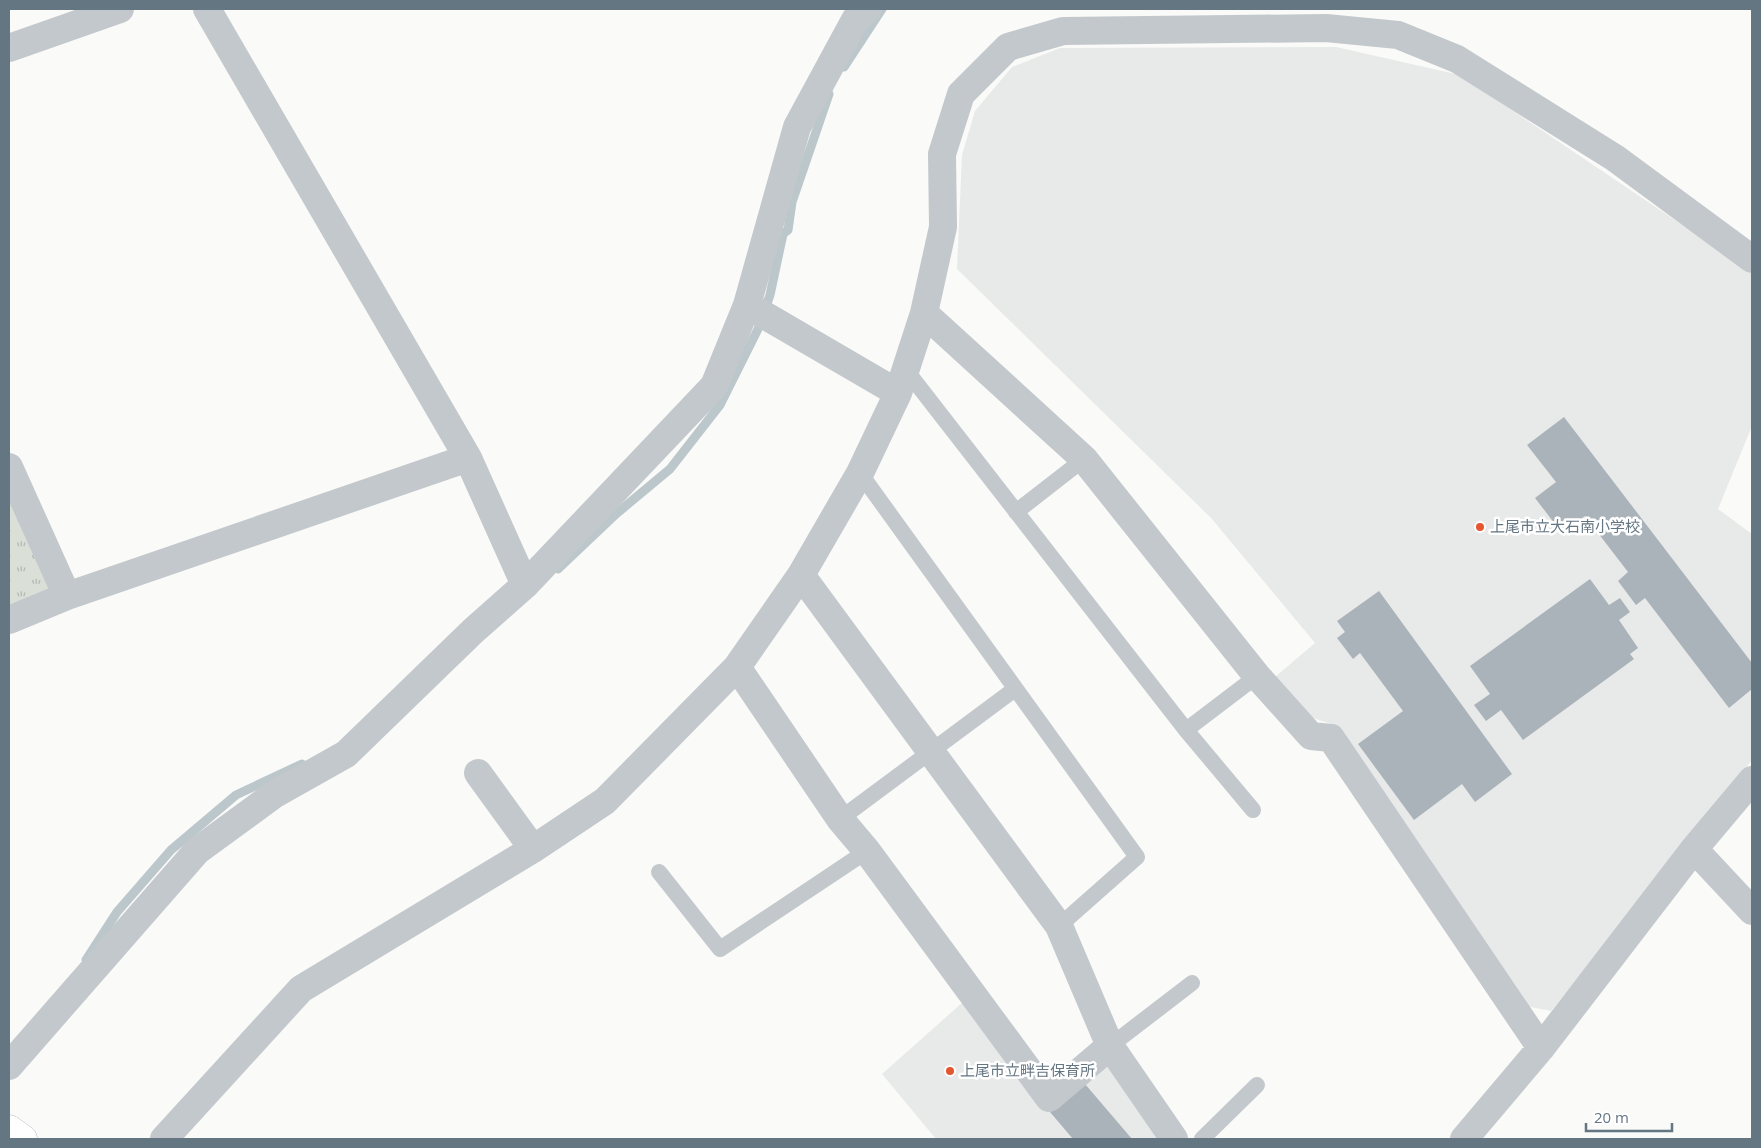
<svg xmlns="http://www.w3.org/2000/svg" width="1761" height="1148" font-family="'Open Sans','Noto Sans JP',sans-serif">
	<defs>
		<pattern id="park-tufts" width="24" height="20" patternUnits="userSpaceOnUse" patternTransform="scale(1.25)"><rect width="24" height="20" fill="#dadfd7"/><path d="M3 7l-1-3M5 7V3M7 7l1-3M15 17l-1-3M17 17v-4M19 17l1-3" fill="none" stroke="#b4b9b4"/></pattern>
	</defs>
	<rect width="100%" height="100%" fill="#fafaf8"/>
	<path fill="#e8e9e9" d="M1336,47L1460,75L1752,272V426L1718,509L1752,534V760L1551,1011L1526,1006L1331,724L1307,716L1275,677L1315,643L1212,519L957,269L962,155L975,111L1012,67L1060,48Z
		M963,1002L1040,1106L1100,1064L1109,1068L1157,1139H936L882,1074Z"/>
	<path fill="url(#park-tufts)" d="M9,467L67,596L9,620Z"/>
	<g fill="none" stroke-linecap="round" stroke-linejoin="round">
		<path stroke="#bbc7cb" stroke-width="9" d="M844,67L882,9
			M558,569L616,514L670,469L720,405L758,329L770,295L783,234L788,230L792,202L829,94
			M86,960L117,912L171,850L236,795L302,764"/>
	</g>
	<path fill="#aab3b9" d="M1564,417L1752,663V689L1729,708L1645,598L1636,605L1618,581L1628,572L1585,516L1562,533L1535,498L1556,482L1527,445Z
		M1590,579L1609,605L1620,598L1630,612L1619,620L1638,648L1630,654L1634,659L1523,740L1501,710L1486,721L1474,705L1490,694L1470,666Z
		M1379,591L1512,774L1475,802L1462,784L1414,820L1358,744L1403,711L1360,653L1353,659L1337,638L1345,632L1337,621Z
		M1085,1084L1132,1139H1073L1050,1112Z"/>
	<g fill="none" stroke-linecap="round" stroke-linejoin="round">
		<g stroke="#b3babf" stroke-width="29">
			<path id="secondary" d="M9,1129L23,1139"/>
		</g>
		<path stroke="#c3c8cc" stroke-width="16" d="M906,370L1186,730L1253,810
			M860,473L1137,857L1059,926
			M1016,512L1084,459
			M1186,730L1257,676
			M840,819L1015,689
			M659,872L720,949L867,851
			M1110,1046L1192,983
			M1202,1139L1257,1085"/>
		<path stroke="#c3c8cc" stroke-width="28" d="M207,9L468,458L525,585
			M9,48L120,9
			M747,305L898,393
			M924,313L1084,459L1257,676L1311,736L1331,738L1541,1048
			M9,467L67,596
			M801,575L1059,926L1110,1046L1174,1139
			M9,620L67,596L468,458
			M737,667L840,819L867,851L1049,1098L1110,1046
			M478,773L533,849
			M1694,849L1752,911
			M9,1066L197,851L275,794L346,754L473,631L525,585L714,386L747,305L797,127L855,20L868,9
			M164,1139L301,989L533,849L605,801L737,667L801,575L860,473L898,393L924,313L943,227L942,154L961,94L1008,47L1063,31L1326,28L1398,35L1457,59L1615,158L1752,259
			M1464,1139L1541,1048L1694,849L1752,780"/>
		<use href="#secondary" stroke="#fff" stroke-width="28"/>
	</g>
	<g fill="#e4572e" stroke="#fff" stroke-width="2">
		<circle cx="1480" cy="527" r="5"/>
		<circle cx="950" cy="1071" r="5"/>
	</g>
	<g text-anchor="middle" stroke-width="5" stroke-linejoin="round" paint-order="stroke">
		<g font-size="15" fill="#657683" stroke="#fff" text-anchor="start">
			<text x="1490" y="532">上尾市立大石南小学校</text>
			<text x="960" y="1076">上尾市立畔吉保育所</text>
		</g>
	</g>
	<rect width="1761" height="1148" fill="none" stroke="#657683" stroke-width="20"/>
	<path d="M1586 1123v8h86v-8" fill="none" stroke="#657683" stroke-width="2.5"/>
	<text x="1594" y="1123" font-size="15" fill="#657683" stroke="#ffffff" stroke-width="4" paint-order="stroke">20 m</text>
</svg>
